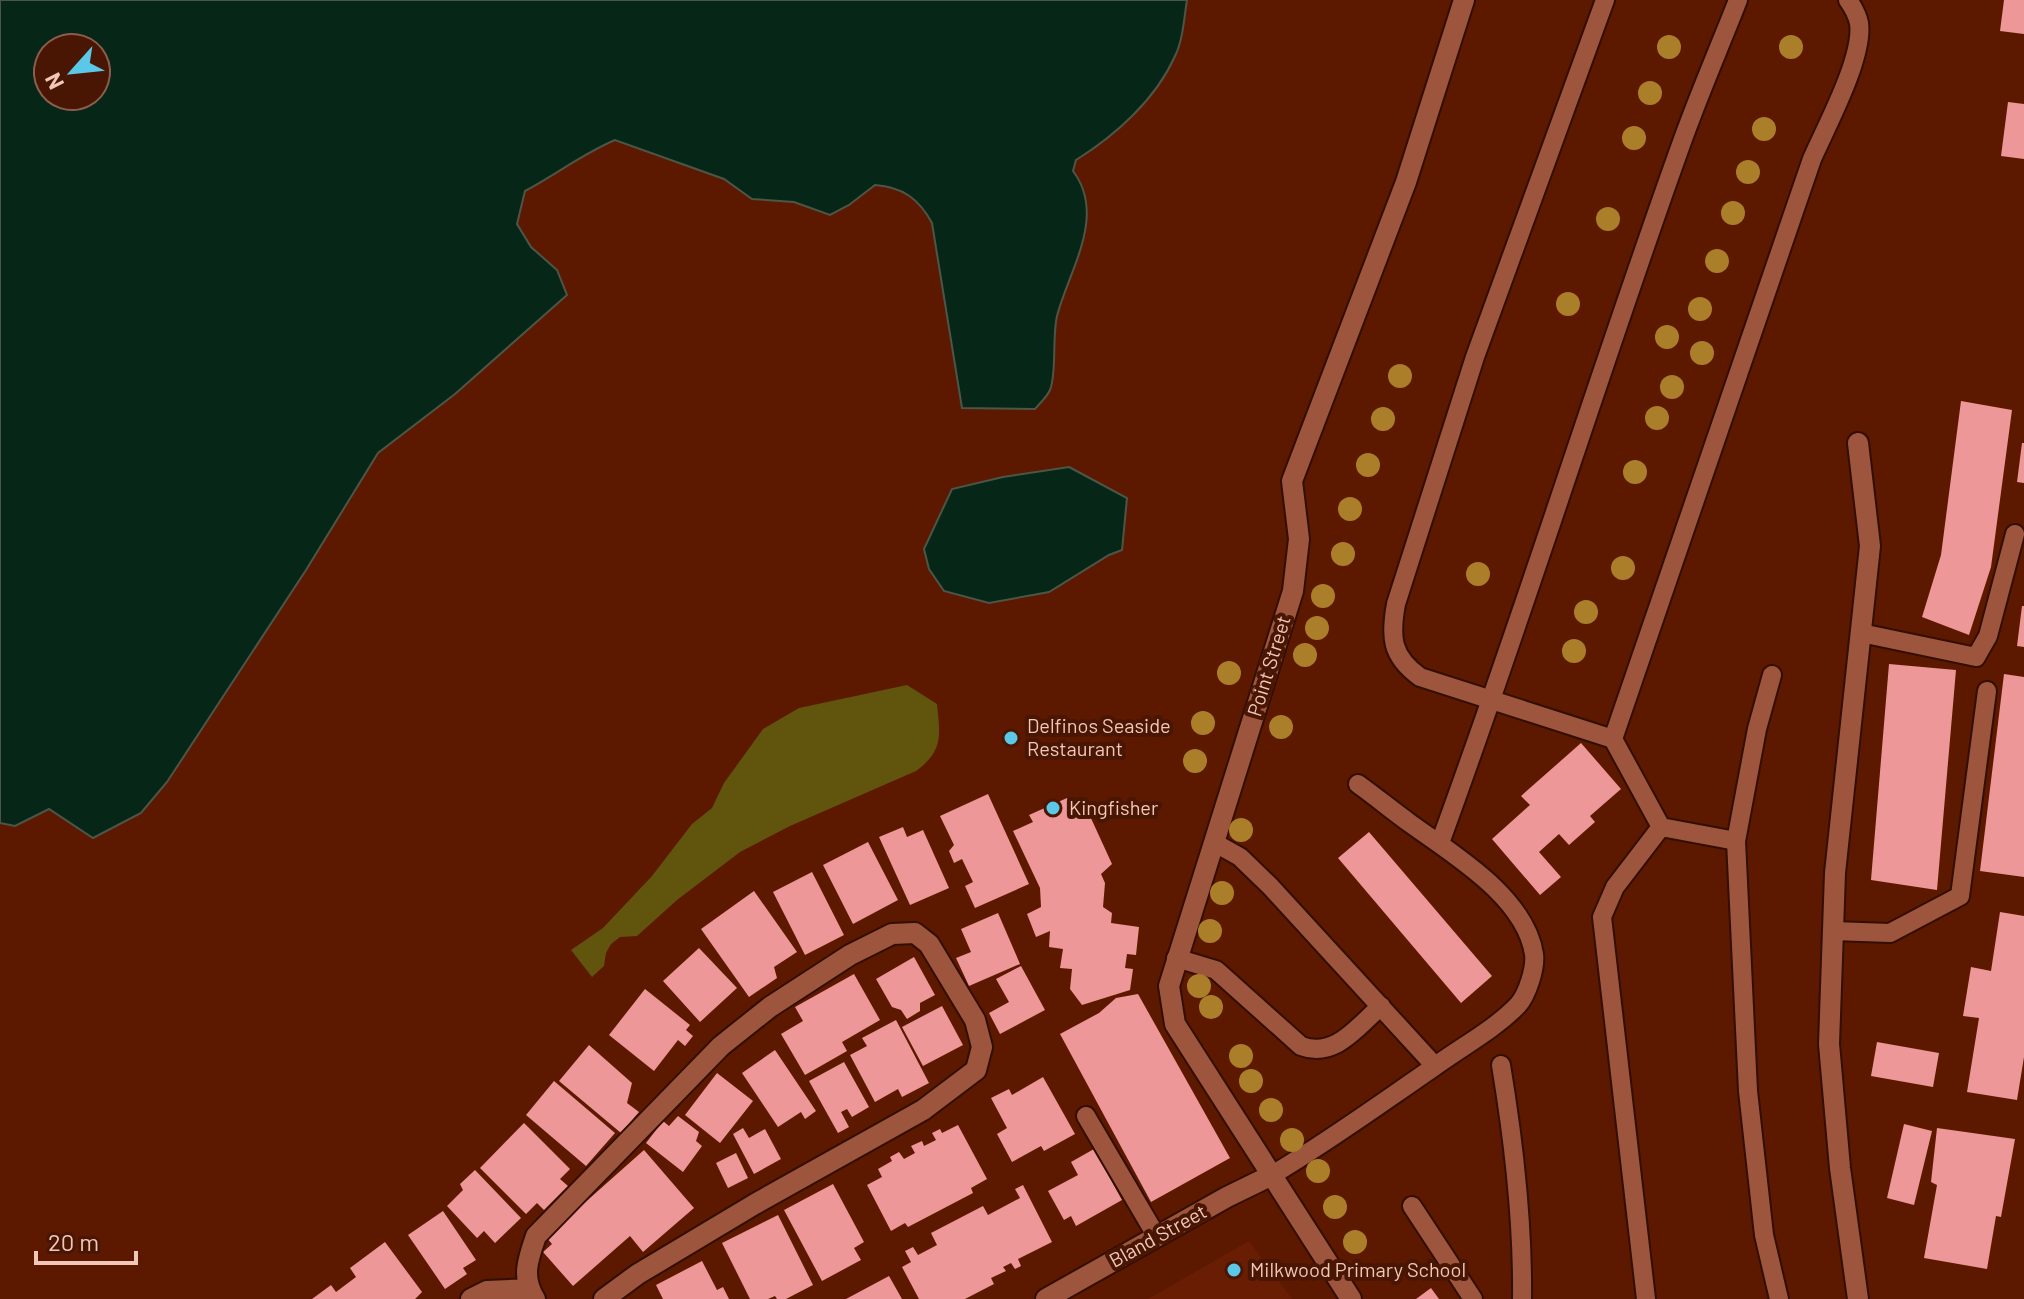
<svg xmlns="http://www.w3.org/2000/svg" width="2024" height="1299" font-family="Barlow,sans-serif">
	<rect width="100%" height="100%" fill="#5c1900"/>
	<path fill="#691e04" d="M1249,1241L1292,1299H1148Z"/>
	<path fill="#61540c" d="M907,685L937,704C940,735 944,750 916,771L790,826L740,852L677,900L637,936L620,937L611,944L606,953L604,966L592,977L571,950L603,928L652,876L692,824L712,808L724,783L763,729L799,708Z"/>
	<path fill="#062617" stroke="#4c5648" stroke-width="2" fill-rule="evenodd" d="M0,0H1187C1184,18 1183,40 1175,56C1156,99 1116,135 1076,160L1073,171C1107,216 1069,270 1057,316C1052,337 1057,372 1050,390C1047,397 1039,404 1035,409L962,408L932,223C919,199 903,187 875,185L849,205L830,215L794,202L752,199L724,179L615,140C584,153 555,175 525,191L517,224L531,247L557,270L567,295L455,394L378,453L306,570L167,782L141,813L93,838L49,809L15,826L0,823ZM96,48V96H48V48Z
		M1069,467L1127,498L1122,550L1109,555L1049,592L989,603L944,591L929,569L924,549L952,489L1003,477Z"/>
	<path fill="#ed9798" d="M2004,0H2024V34L2000,31Z
		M2008,102L2024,104V159L2001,156Z
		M1961,401L2012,410L1991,567L1969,635L1922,617L1941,555Z
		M2022,443H2024V483L2017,482Z
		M2022,606H2024V647L2017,646Z
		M1889,664L1956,670L1937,890L1871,880Z
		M2004,674L2024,677V877L1980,871Z
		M1581,743L1621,789L1590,816L1595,822L1569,845L1559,834L1539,852L1561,877L1540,895L1492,839L1530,805L1521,796Z
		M988,794L1029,884L975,908L965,886L973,882L962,859L954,863L949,851L954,845L940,816Z
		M1067,798L1072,809L1084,803L1112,864L1101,874L1105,883L1103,907L1112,913L1111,923L1139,927L1136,955L1127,954L1125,968L1133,969L1130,990L1082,1005L1070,989L1072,969L1060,968L1063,949L1049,947L1050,931L1036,937L1027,914L1041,907L1040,888L1013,831L1033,822L1029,815Z
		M903,827L907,837L923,830L949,888L910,905L879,837Z
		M1369,832L1492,976L1461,1003L1338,858Z
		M868,842L898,900L853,924L823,865Z
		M812,872L844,935L805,955L773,892Z
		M754,891L797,952L774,967L777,978L749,997L701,929Z
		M2000,912L2024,916V1057L2017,1100L1967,1092L1979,1018L1963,1016L1971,967L1991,971Z
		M998,913L1020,964L969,986L956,958L971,952L961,929Z
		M699,948L737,988L700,1022L663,981Z
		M914,957L935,995L920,1003V1011L907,1019L901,1010L892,1007L876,979Z
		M1021,966L1045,1010L1000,1034L989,1013L1009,1002L996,979Z
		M854,974L880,1020L842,1042L847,1051L805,1075L781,1034L803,1021L795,1007Z
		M645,989L690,1025L686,1030L693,1036L685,1046L678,1040L654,1071L609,1035Z
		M1138,994L1230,1158L1151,1202L1060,1034L1099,1013L1116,998Z
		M942,1006L963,1045L923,1066L902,1027Z
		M896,1020L929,1083L902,1097L898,1089L875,1102L850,1055L867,1046L862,1038Z
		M1877,1042L1939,1053L1933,1087L1871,1076Z
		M589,1045L632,1083L627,1103L639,1112L621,1133L559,1081Z
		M775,1050L816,1111L805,1119L801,1112L778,1127L742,1073Z
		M844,1062L869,1107L852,1117L847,1109L841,1112L849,1127L838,1133L809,1081Z
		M717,1073L753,1101L720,1143L685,1115Z
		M1043,1077L1075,1134L1044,1151L1041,1146L1012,1162L997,1134L1007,1128L991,1098L1009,1089L1012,1095Z
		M554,1081L615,1133L586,1166L526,1115Z
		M678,1116L699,1132L696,1141L702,1146L683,1172L646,1143L663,1121L669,1126Z
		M524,1123L570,1169L560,1179L568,1186L544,1210L537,1203L526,1214L480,1168Z
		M1904,1124L1932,1131L1914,1205L1887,1198Z
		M958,1125L987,1179L971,1188L973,1193L908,1227L905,1223L891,1231L867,1185L882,1177L878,1169L892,1161L890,1157L899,1152L904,1159L915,1153L911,1146L922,1141L924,1146L936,1140L932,1133L940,1129L942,1133Z
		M743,1128L749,1138L765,1129L781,1159L754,1174L733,1134Z
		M1937,1128L2015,1139L2001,1217L1996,1216L1987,1269L1924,1258L1937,1185L1931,1182Z
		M1094,1149L1122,1200L1076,1226L1071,1216L1064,1220L1048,1191L1078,1175L1071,1162Z
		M644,1150L694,1208L643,1252L630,1236L573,1286L543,1252L552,1244L546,1237Z
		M736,1153L748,1178L728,1188L716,1163Z
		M475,1170L521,1218L495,1243L484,1231L477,1238L447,1206L463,1190L460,1184Z
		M833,1184L864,1242L854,1248L861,1260L822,1281L784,1210Z
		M1023,1185L1052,1242L1018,1259L1021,1266L1015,1269L1011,1263L1003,1267L1006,1271L991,1278L994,1284L965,1299H919L902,1267L911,1262L905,1251L913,1247L918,1255L937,1245L931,1233L983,1206L988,1215L1020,1198L1015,1189Z
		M443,1211L476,1260L463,1268L467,1274L445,1289L408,1235Z
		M778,1215L813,1285L786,1299H777L775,1296L768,1299H750L722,1243Z
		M385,1242L422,1292L415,1299H312L331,1285L336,1292L356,1277L350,1268Z
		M702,1261L717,1290L723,1287L729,1299H663L656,1285Z
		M889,1276L902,1299H846Z
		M1431,1288L1439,1299H1416Z"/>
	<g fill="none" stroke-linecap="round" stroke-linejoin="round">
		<g stroke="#320e03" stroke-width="22">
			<path id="service" d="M1605,0L1475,357L1396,604C1390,637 1391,656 1420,677L1613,739L1812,159C1826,127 1864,57 1859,23C1857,14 1853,7 1848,0
				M1861,633L1976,657L1988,636L2015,534
				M1613,739L1661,827L1736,841L1757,729L1772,675
				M1736,841L1748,1091L1764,1235L1779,1299
				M1215,843L1240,857L1270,886L1435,1066
				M1440,843C1524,614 1596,382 1678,153C1696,101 1718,51 1738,0
				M1833,931L1890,933L1960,896L1987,691
				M1176,958L1216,970L1301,1046C1335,1059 1358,1026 1381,1006
				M1501,1065C1514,1143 1523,1219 1522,1299
				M1086,1116L1157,1237
				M1272,1175C1328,1142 1380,1104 1434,1067C1461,1047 1494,1030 1518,1005C1527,995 1536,968 1534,954C1525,897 1454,855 1411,824C1393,811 1376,797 1358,784
				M1412,1206L1473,1299
				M1646,1299L1602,917L1615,887L1661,827"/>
		</g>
		<g stroke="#320e03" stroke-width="24">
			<path id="minor" d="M1858,443L1870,546L1835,873L1829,1044L1840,1168L1858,1299
				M471,1299L487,1291L529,1289
				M535,1299C521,1277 528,1259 536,1236L721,1046L770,1007L850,955L892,934L915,933L929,944L975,1020L982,1047L976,1070L923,1110L755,1204L638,1274L604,1299"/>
		</g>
		<g stroke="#320e03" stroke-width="24">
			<path id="tertiary" d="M1046,1299L1227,1197L1272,1175
				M1351,1299L1175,1024L1169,986L1293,591L1299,539L1292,481L1406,182L1464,0"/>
		</g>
		<use href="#service" stroke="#9e553d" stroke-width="18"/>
		<use href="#minor" stroke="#9e553d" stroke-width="20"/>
		<use href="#tertiary" stroke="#9e553d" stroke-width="20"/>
	</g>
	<g fill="#ab7f2a">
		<circle cx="1669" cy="47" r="12"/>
		<circle cx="1791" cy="47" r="12"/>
		<circle cx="1650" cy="93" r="12"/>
		<circle cx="1764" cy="129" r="12"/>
		<circle cx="1634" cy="138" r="12"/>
		<circle cx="1748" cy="172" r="12"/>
		<circle cx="1733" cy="213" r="12"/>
		<circle cx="1608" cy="219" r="12"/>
		<circle cx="1717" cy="261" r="12"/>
		<circle cx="1568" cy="304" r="12"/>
		<circle cx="1700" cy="309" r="12"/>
		<circle cx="1667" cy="337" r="12"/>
		<circle cx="1702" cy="353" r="12"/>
		<circle cx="1400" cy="376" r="12"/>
		<circle cx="1672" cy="387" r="12"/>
		<circle cx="1657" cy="418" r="12"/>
		<circle cx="1383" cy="419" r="12"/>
		<circle cx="1368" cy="465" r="12"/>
		<circle cx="1635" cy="472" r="12"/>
		<circle cx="1350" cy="509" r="12"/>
		<circle cx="1343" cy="554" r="12"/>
		<circle cx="1623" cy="568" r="12"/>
		<circle cx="1478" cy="574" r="12"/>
		<circle cx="1323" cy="596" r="12"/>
		<circle cx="1586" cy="612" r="12"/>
		<circle cx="1317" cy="628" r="12"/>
		<circle cx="1574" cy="651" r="12"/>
		<circle cx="1305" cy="655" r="12"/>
		<circle cx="1229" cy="673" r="12"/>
		<circle cx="1203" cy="723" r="12"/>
		<circle cx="1281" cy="727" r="12"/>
		<circle cx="1195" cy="761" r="12"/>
		<circle cx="1241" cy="830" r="12"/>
		<circle cx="1222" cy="893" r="12"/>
		<circle cx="1210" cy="931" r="12"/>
		<circle cx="1199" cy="986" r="12"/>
		<circle cx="1211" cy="1007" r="12"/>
		<circle cx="1241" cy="1056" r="12"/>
		<circle cx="1251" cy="1081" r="12"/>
		<circle cx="1271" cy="1110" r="12"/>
		<circle cx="1292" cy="1140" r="12"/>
		<circle cx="1318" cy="1171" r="12"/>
		<circle cx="1335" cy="1207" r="12"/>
		<circle cx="1355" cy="1242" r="12"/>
	</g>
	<g fill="#5ac8e6" stroke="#491604" stroke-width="3">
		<circle cx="1011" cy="738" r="8"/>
		<circle cx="1053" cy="808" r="8"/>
		<circle cx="1234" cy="1270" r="8"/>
	</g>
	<g text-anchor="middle" stroke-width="8" stroke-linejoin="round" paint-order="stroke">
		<g font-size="20" fill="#f1c7b9" stroke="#491604">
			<text transform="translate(1269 666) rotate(-73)" y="7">Point Street</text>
			<text transform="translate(1158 1236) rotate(-29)" y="7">Bland Street</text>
		</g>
		<g font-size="20" fill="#f1c7b9" stroke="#491604" text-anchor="start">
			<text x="1027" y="733">Delfinos Seaside<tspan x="1027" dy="23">Restaurant</tspan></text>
			<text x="1069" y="815">Kingfisher</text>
			<text x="1250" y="1277">Milkwood Primary School</text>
		</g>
	</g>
	<g transform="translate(72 72) rotate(243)"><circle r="38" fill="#491604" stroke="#8c5d4c" stroke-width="2"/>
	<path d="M0-6L14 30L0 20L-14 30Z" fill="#5ac8e6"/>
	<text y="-12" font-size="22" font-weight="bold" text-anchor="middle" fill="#f1c7b9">N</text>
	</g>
	<path d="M36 1251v12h100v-12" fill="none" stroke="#f1c7b9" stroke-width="4"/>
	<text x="48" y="1251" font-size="24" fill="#f1c7b9" stroke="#491604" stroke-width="6" paint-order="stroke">20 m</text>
</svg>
